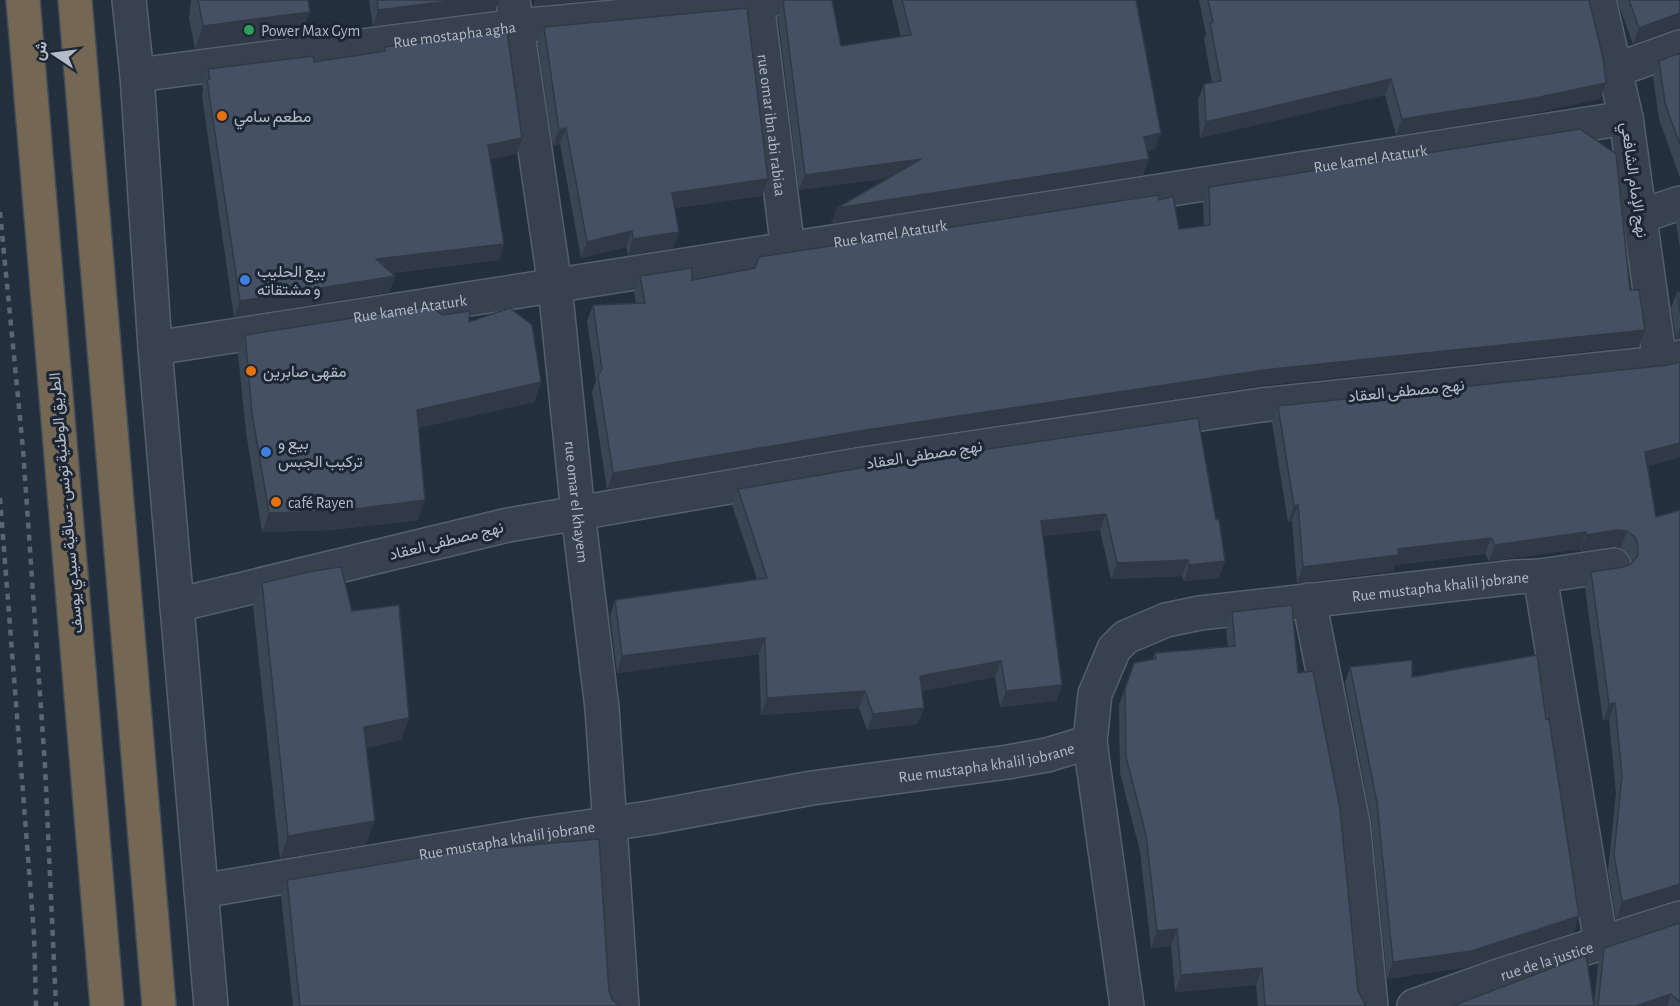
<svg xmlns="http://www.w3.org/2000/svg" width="1680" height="1006" font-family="'Alegreya Sans',Vazirmatn,sans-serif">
	<rect width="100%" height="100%" fill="#242f3e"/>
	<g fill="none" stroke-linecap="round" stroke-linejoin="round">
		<g stroke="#565f6c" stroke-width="36">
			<g id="street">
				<path d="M129,0L137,75L155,348L211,1006"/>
				<path id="s1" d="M513,0L555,286L578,513L602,708L622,1006"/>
				<path d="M1599,0L1626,118L1660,363"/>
				<path id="s2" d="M757,2L788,250"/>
				<path d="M1616,70L1680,47"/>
				<path id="s3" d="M137,75L517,26L735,6L771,0"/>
				<path d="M1641,216L1680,203"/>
				<path id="s4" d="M155,348L1626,118"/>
				<path d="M1540,576L1614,565"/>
				<path d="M1309,600L1353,823L1371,1006"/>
				<path d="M177,605L508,525L863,464L1261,405L1660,363L1680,357"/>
				<path d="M1090,742L1127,1006"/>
				<path id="s5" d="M201,891L538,834L649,818L812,788L1008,762L1047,755L1090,742L1095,694L1114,649L1126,637L1166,620L1200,613L1516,577L1540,576L1601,943"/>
				<path id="s6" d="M1414,1006L1501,975L1680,918"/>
			</g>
		</g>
		<g stroke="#434c59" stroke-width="36">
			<path id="highway" d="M23,0L107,1006
				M75,0L159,1006"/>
		</g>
		<use href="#street" stroke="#38414e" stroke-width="33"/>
		<use href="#highway" stroke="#746855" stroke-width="33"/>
		<path stroke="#5a6575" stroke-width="4.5" stroke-dasharray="6 6" stroke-linecap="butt" d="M0,212L23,449L45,766L56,1006
			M0,498L34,934L36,1006"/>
	</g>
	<path fill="#3b4654" d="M191,0H308L301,35L195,49L189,18Z
		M369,0H499L495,10L373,26Z
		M892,0H1136L1155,149L1147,151L1149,159L1143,175L831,223L837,208L887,178L799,190L778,17L783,1L841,46L901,37Z
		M1199,0H1589L1600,99L1529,114L1396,135L1385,95L1200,138L1198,100L1204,84L1212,82L1204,39L1206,34Z
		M1617,0H1680V29H1674L1633,44Z
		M544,27L768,179L762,196L675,208L679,232L673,248L628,255L626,247L581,258L560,144L553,146L538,43Z
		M385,47L522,138L517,154L491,159L504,244L499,260L391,273L395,276L389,292L234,317L202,96L203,91L202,85L208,69L314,62L383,51Z
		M1680,53V178L1659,119L1653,77L1659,61Z
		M1209,187L1630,290L1645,330L1639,346L1258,386L860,446L607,489L592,392L596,381L587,321L593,305L636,303L634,292L640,276L692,280L1159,200L1179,229L1204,226L1203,203Z
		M1680,214V247L1676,224Z
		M1677,292H1680V339H1676L1671,308Z
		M442,315L541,382L534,402L418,428V520L332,530L262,532L246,432L238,354L245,335Z
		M1680,362V457L1648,466L1674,900L1616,919L1608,871L1616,793L1609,719L1603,721L1585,588L1591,572L1623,567L1631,564L1632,562L1629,554L1621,548L1611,546L1580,551V549L1489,561L1485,554L1395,565L1393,571L1297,583L1292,521L1288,522L1272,423L1278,406L1668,365Z
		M1198,418L1219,578L1184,581L1182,576L1111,579L1100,530L1043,536L1062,685L1056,701L1000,707L995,677L921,691L918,724L867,730L859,708L761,715L759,654L617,673L610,616L615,600L757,579L732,505L738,489Z
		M262,583L352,611L409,718L401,740L366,748V844L280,859L253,606Z
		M1232,612L1298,673L1358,991L1366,1006H1258L1256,985L1175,992L1171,946L1151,948L1140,851L1120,773L1119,705L1134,663L1152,660L1155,653L1228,647L1226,629Z
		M1350,667L1412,677L1546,719L1574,932L1467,967L1387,979L1371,819L1345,683Z
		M287,880L609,991L613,1001L621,1006H293L281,896Z
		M1680,923V1006H1452L1594,1005L1598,964L1604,948Z"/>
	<path fill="#303945" d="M458,0H499L495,10L373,26L378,10Z
		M535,0H595L533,6Z
		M310,12L301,35L195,49L203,26Z
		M1680,13V29H1674L1633,44L1639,28Z
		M1391,79L1385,95L1200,138L1206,122Z
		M1606,83L1600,99L1529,114L1396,135L1402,119Z
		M566,128L560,144L553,146L559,130Z
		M1161,133L1155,149L1138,153L1144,137Z
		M522,138L517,154L482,161L488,145Z
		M921,159L915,175L799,190L805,175Z
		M1149,159L1143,175L831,223L837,208Z
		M768,179L762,196L666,209L672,193Z
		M632,231L626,247L581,258L587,242Z
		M679,232L673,248L628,255L633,239Z
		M504,244L499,260L370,275L376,259Z
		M395,276L389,292L234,317L240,301Z
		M1680,327V339H1676Z
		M1645,330L1639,346L1258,386L860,446L607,489L613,473L866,430L1264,370Z
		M541,382L534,402L410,430L417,410Z
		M1680,443V457L1639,469L1645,452Z
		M425,500L418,520L332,530L262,532L269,513Z
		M1298,505L1292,521L1288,522L1294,506Z
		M1106,514L1100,530L1035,537L1041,521Z
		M1617,530L1627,531L1621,548L1611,546L1580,551L1586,535Z
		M1586,532L1580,549L1489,561L1495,545Z
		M1491,538L1485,554L1395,565L1393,571L1297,583L1303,567L1398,549Z
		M1188,560L1182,576L1111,579L1117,563Z
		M1225,561L1219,578L1184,581L1189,565Z
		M765,638L759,654L617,673L622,656Z
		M1001,661L995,677L914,693L920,676Z
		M1062,685L1056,701L1000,707L1006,691Z
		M865,691L859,708L761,715L767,698Z
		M1615,703L1609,719L1603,721L1609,704Z
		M924,708L918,724L867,730L873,714Z
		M409,718L401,740L356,750L364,727Z
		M375,821L366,844L280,859L288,836Z
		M1680,884V900H1674L1616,919L1622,902Z
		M1579,916L1574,932L1467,967L1387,979L1393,962Z
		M1177,929L1171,946L1151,948L1157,931Z
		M1262,968L1256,985L1175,992L1181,975Z
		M1671,994L1667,1006H1636Z"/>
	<path fill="#455162" stroke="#303945" stroke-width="1.5" d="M198,0H308L310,12L203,26Z
		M377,0H458L378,10Z
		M786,0H832L841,46L911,35L902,0H1136L1161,133L1144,137L1149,159L837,208L921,159L805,175L783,1Z
		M1208,0H1589L1603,58L1606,83L1535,98L1402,119L1391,79L1206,122L1204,84L1221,81L1210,23L1213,22Z
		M1629,0H1680V13L1639,28Z
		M747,8L768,179L672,193L679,232L633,239L632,231L587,242L566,128L559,130L544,27Z
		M507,31L522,138L488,145L504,244L376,259L395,276L240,301L207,80L210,79L208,69L313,56L314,62L385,51V47Z
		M1680,53V145L1665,103L1659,61Z
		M1580,129L1616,154L1630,290H1639L1645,330L1264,370L866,430L613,473L598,376L602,369L593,305L645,303L640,276L692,268V280L755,268L759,257L1158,195L1159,200L1173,196L1179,229L1210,225L1209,187Z
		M1677,292H1680V313Z
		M423,307H432L442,315L470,311L469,322L510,308L532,325L541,382L417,410L425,500L339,511L269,513L252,413L245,335Z
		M1680,362V443L1645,452L1656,517L1680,510V884L1622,902L1614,854L1622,776L1615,703L1609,704L1591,572L1623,567L1631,564L1638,555V545L1635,537L1627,531L1617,530L1586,535V532L1495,545L1491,538L1398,549L1399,555L1303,567L1298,505L1294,506L1278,406L1668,365Z
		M1198,418L1216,520L1219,519L1225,561L1189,565L1188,560L1117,563L1106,514L1041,521L1062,685L1006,691L1001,661L920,676L924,708L873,714L865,691L767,698L765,638L622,656L615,600L767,578L738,489L872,466Z
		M341,567L352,611L399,605L409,718L364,727L375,821L288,836L262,583L313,571Z
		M1292,605L1298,673L1313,671L1340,809L1358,991L1366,1006H1265L1262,968L1181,975L1177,929L1157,931L1146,835L1126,757L1125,689L1134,663L1156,659L1155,653L1235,646L1232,612Z
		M1537,655L1546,719L1549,718L1579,916L1472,951L1393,962L1377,803L1350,667L1412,660V677Z
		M599,839L609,991L613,1001L621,1006H300L287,880L453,852Z
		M1680,923V1002L1671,994L1636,1006H1598L1604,948Z
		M1586,955L1594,1006H1452Z"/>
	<circle fill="#2e9e5b" stroke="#1d2633" stroke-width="2" cx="249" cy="30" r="6"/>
	<g fill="#e8710a" stroke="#1d2633" stroke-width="2">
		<circle cx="222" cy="116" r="6"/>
		<circle cx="251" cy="371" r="6"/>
		<circle cx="276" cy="502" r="6"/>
	</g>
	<g fill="#3f7fe0" stroke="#1d2633" stroke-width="2">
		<circle cx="245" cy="280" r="6"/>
		<circle cx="266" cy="452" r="6"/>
	</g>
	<g text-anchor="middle" stroke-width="6" stroke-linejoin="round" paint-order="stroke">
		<g font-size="16" fill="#b4bcc9" stroke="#1d2633" text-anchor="start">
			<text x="261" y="36">Power Max Gym</text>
			<text x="234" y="122">مطعم سامي</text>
			<text x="257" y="277">بيع الحليب<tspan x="257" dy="18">و مشتقاته</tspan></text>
			<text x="263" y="377">مقهى صابرين</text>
			<text x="278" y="449">بيع و<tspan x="278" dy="18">تركيب الجبس</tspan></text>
			<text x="288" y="508">café Rayen</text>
		</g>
		<g font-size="16" fill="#b4bcc9" stroke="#1d2633">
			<text dy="6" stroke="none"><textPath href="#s3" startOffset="320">Rue mostapha agha</textPath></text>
			<text dy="6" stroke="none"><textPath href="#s2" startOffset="124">rue omar ibn abi rabiaa</textPath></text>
			<text dy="6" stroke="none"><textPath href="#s4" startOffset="1230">Rue kamel Ataturk</textPath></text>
			<text transform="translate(1635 180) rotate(82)" y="6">نهج الإمام الشافعي</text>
			<text dy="6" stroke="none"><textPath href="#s4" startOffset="744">Rue kamel Ataturk</textPath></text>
			<text dy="6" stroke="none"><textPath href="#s4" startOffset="258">Rue kamel Ataturk</textPath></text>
			<text transform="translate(1406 390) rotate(-6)" y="6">نهج مصطفى العقاد</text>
			<text transform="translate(924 454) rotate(-9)" y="6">نهج مصطفى العقاد</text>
			<text dy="6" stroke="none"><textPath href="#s1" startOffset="506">rue omar el khayem</textPath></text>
			<text transform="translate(65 503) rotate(-95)" y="6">الطريق الوطنية تونس - ساقية سيدي يوسف</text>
			<text transform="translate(446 540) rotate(-14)" y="6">نهج مصطفى العقاد</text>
			<text dy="6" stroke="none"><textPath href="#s5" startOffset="1336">Rue mustapha khalil jobrane</textPath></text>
			<text dy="6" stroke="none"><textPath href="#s5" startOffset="796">Rue mustapha khalil jobrane</textPath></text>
			<text dy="6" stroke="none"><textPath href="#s5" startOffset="310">Rue mustapha khalil jobrane</textPath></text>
			<text dy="6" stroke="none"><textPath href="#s6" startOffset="140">rue de la justice</textPath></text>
		</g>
	</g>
	<g transform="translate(54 54) rotate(283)" stroke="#1d2633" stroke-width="4.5" paint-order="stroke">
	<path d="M0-4.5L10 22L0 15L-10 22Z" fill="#b4bcc9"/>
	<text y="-9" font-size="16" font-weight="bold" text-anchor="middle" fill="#b4bcc9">ش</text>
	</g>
</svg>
